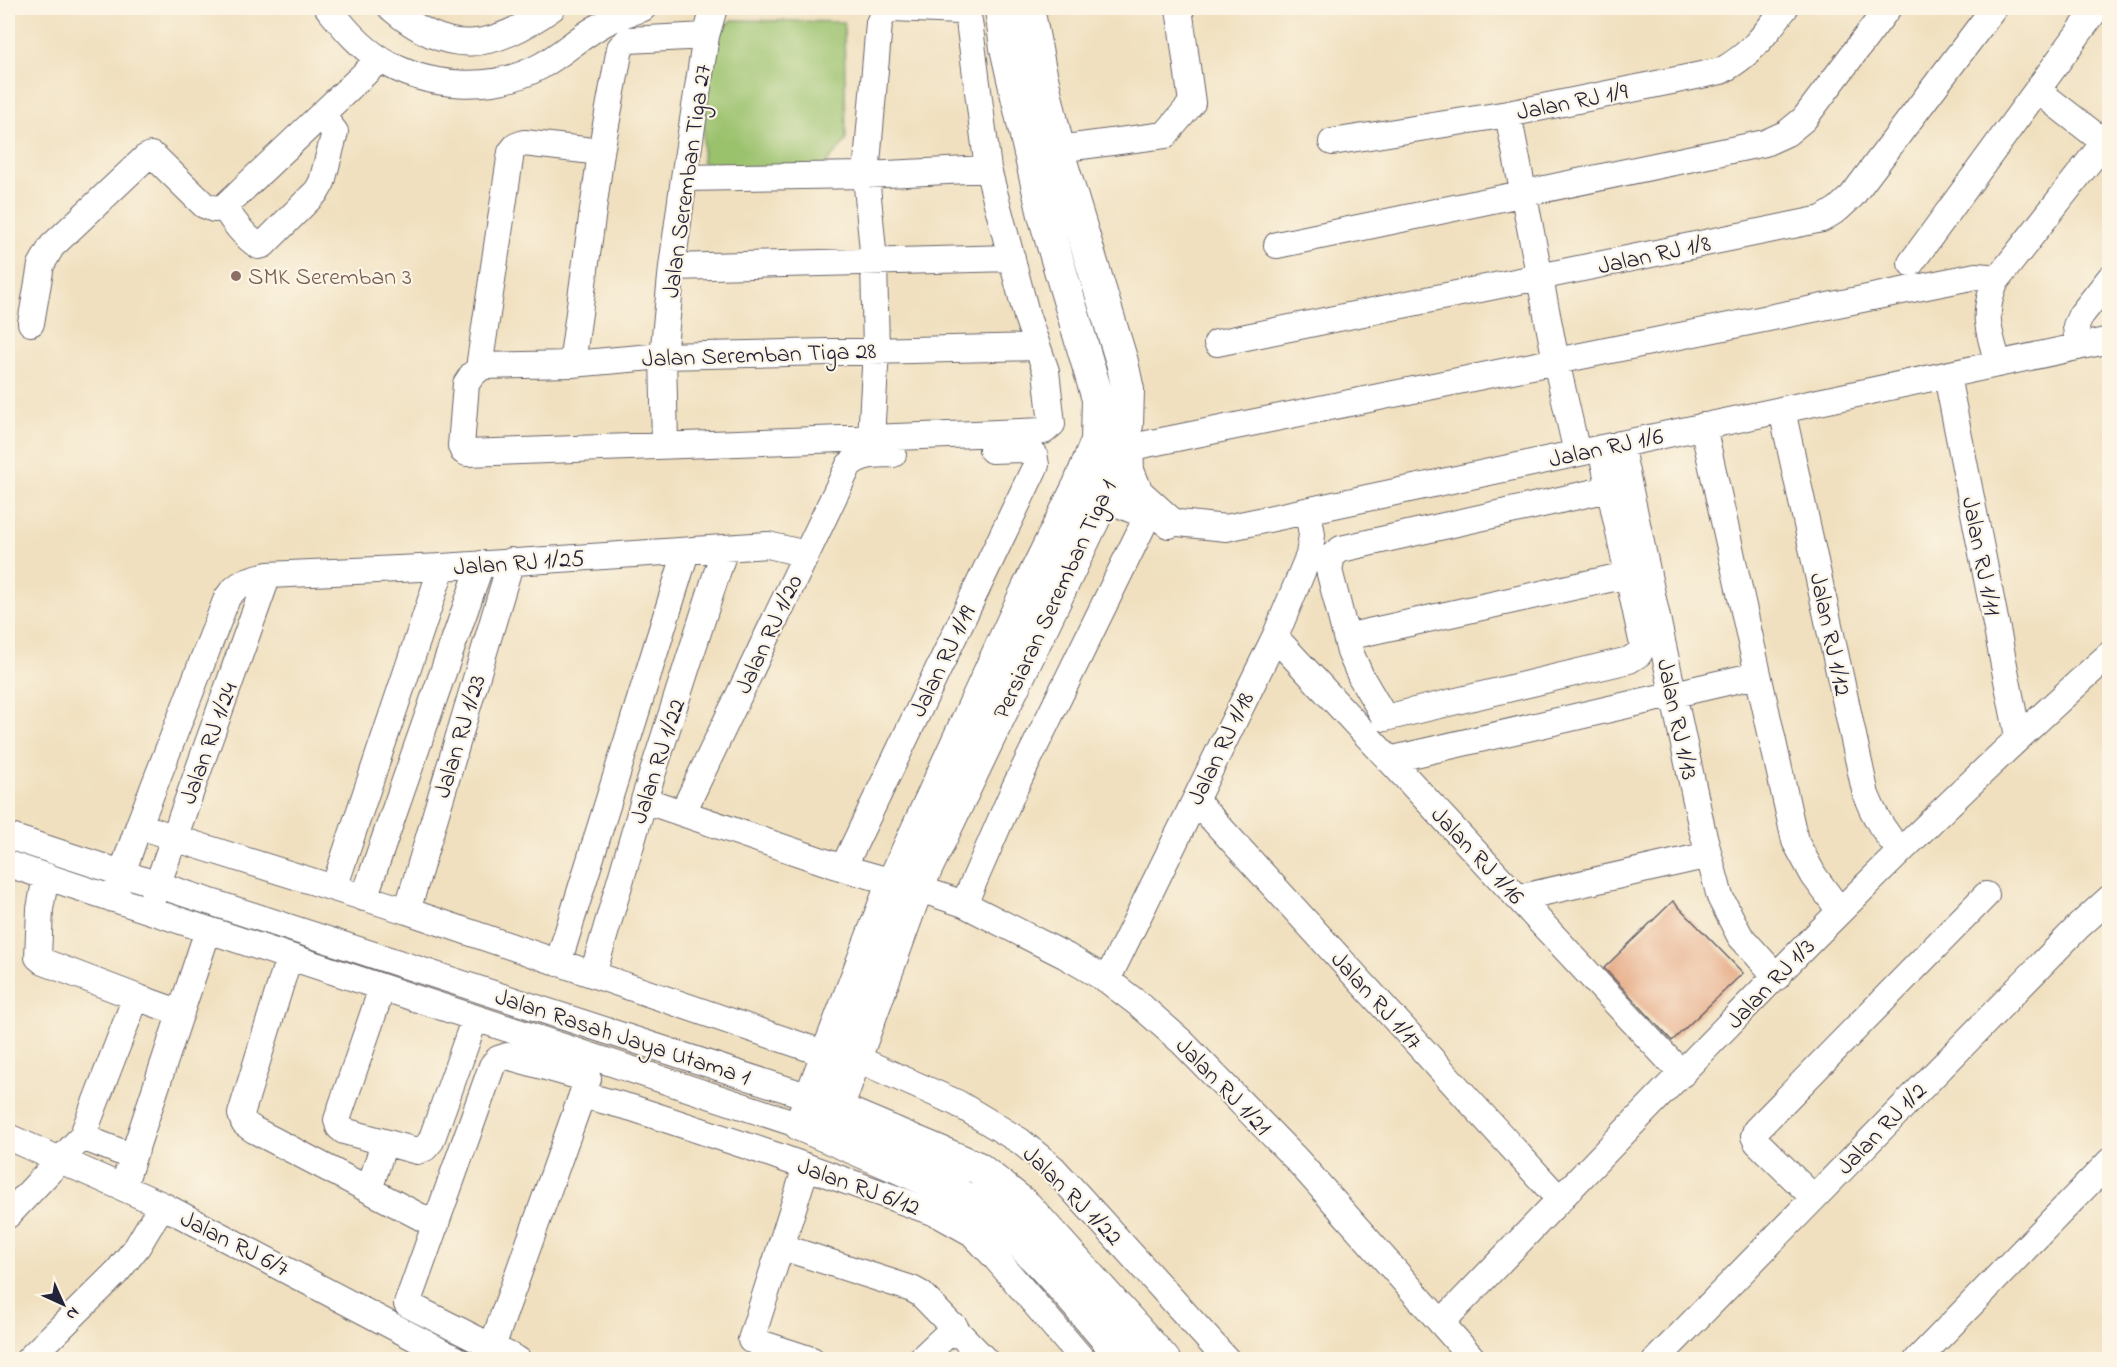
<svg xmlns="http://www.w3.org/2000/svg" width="2117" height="1367" font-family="'Indie Flower',sans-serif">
	<rect width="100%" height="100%" fill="#fcf5e5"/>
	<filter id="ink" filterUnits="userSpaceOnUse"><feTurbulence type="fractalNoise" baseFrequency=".0167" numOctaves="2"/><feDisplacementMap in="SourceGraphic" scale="12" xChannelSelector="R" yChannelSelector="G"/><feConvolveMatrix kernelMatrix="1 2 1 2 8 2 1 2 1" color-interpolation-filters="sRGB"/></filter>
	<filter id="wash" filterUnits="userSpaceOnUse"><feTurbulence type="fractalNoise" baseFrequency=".008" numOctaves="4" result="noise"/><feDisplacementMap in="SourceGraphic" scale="24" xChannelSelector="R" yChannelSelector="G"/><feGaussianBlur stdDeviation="1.35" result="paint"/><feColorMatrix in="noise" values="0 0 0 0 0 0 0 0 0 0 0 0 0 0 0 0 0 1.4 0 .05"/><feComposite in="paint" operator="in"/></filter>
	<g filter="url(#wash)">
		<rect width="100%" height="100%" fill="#f0e0bf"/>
		<path fill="#9ac16c" stroke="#5e7254" stroke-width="1.5" d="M732,20L844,22L846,141L821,169L719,174L702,161L708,45Z"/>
		<g id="blocks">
			<path fill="#e29d74" d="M1673,901L1743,973L1672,1041L1604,968Z"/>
		</g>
	</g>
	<g filter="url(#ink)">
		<use href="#blocks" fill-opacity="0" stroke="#6a6469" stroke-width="1.5"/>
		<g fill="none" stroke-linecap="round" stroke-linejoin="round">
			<g stroke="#6a6469" stroke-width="28">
				<path id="minor" d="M328,8C343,26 359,46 380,59C426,88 492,93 541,66C564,53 585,32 609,21C620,15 632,12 643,8
					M391,8C449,58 492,50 552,8
					M2037,90L2104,142
					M1508,114L1556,361L1577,453
					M1332,142L1508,114L1721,71C1753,53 1764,35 1785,8
					M1041,153L1058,149L1165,135L1192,103L1179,8
					M684,178L866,175L988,169
					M224,207C233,221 244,237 259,246L263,245L317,191L322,182L335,132L321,115
					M1277,245L1765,143L1787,133L1804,119L1888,8
					M1911,263L2097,8
					M672,267L1012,258
					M31,323L41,265L52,246L145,158L151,155L156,158L204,205L214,209L224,207L380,59
					M1217,343L1822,219L1838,209L1852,196L1994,8
					M2078,347L2076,326L2081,315L2110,278
					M572,364L601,152L620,48L628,40L706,36
					M1998,364C1989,330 1981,315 1996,281L2110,135
					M482,366L472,375L466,384L461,446L463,451L467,453C660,445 852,440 1044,431L1052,424L1046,371L1027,317L988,169L969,21L966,15L959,11L894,8L884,13L879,23L866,175L874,262L876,350L871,439
					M482,366L572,364L663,356L1036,347
					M482,366L480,361L511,152L516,146L524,143L601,152
					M1947,376L2018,736
					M1782,410L1866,795C1874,816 1885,834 1900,850
					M1703,426L1795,841L1814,876L1840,911
					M665,444L663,356L672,267L684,178L706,36L714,8
					M1620,444L1702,829L1720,897L1740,936L1777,977
					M1127,448L1976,276L1989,277L1996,281
					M1601,448L1643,645L1639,654L1629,660L1385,718L1361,677L1350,652L1329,570L1332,556L1341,549L1609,489
					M1104,498L1135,511L1169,522L1226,528L2110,340
					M1275,637L1682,1074
					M1346,637L1627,575
					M1389,760L1757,675
					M644,800L843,868L893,882
					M1195,800L1560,1200
					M683,812L849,465C862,453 876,455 893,454
					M139,825L174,838L407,911L826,1054
					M8,836L810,1097
					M8,864L800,1125
					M843,868L1036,465L1034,454L1022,449L992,450
					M334,888L442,567
					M917,888L964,904L1066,956L1107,980L1141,1006L1182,1042L1297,1160L1474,1360
					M364,898L481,564
					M1518,898L1709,855
					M113,899L139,825L227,598C238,582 250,579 268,575L442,567L768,545L806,554
					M152,900L268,575
					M964,904L1015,787L1148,515
					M407,911L511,561
					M289,957L241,1114L244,1123L254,1130L369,1190
					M558,963L686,552
					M593,974L644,800L725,548
					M1107,980L1275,637L1309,555L1312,535L1308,511
					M382,988L337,1120L339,1127L344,1131L417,1151L425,1148L431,1141L475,1018
					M136,997L181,1013
					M855,1058L957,1103L1020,1141L1053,1168L1227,1360
					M583,1095L632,1108L774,1155L938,1214L972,1233L994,1256L1083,1360
					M8,1137L162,1205L457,1360
					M82,1137L123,1153L136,1150
					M384,1143L369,1190L436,1225
					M806,1167L751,1340L812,1360
					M123,1187L208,930
					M1813,1197L1757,1142L1754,1136L1756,1130L1986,895
					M8,1215L82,1137L136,997L44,962L38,957L40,909L46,876
					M782,1247L912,1289L921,1294L985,1360
					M1441,1323C1660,1096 1875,865 2110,654
					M28,1360L117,1272L137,1247L162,1205
					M485,1360L492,1347L587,1081
					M518,1360L407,1304L492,1066L498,1059L507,1056L588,1079
					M920,1360L955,1327
					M1656,1360L2079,926L2110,898
					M1917,1360L2110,1161"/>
			</g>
			<g stroke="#6a6469" stroke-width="34">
				<path id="major" d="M1001,8L1006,48L1044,215L1098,399L1097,441L1079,485L1028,588L893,882L800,1125L953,1191C1021,1230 1073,1301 1125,1360
					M1127,441L1128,471L1137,493L1169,522
					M819,1101L978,1168L1026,1206L1164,1360
					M827,1136L917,888L1104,498L1127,425L1128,390L1122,362L1062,165L1039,65L1028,8"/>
			</g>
			<use href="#minor" stroke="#fff" stroke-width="26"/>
			<use href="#major" stroke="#fff" stroke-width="32"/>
		</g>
	</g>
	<circle fill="#8d6e63" stroke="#fcf5e5" stroke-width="2" cx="236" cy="276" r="6"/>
	<g text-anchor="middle" stroke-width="4.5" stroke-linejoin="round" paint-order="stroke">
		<g font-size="24" fill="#22223b" stroke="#fcf5e5">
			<text transform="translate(1572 101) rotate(-11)" y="8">Jalan RJ 1/9</text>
			<text transform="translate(686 181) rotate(-82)" y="8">Jalan Seremban Tiga 27</text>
			<text transform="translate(1654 254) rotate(-12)" y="8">Jalan RJ 1/8</text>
			<text transform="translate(759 354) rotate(-2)" y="8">Jalan Seremban Tiga 28</text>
			<text transform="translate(1606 447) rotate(-12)" y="8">Jalan RJ 1/6</text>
			<text transform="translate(1982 556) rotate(79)" y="8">Jalan RJ 1/11</text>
			<text transform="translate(519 562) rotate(-4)" y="8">Jalan RJ 1/25</text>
			<text transform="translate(1054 599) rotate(-65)" y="8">Persiaran Seremban Tiga 1</text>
			<text transform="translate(768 634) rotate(-65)" y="8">Jalan RJ 1/20</text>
			<text transform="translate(1831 634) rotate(78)" y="8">Jalan RJ 1/12</text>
			<text transform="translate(942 661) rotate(-64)" y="8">Jalan RJ 1/19</text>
			<text transform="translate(1678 719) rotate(78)" y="8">Jalan RJ 1/13</text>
			<text transform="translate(459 736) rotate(-73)" y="8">Jalan RJ 1/23</text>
			<text transform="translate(208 743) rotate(-70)" y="8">Jalan RJ 1/24</text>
			<text transform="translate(1220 748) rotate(-64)" y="8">Jalan RJ 1/18</text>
			<text transform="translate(657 761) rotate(-72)" y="8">Jalan RJ 1/22</text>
			<text transform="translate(1478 855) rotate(47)" y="8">Jalan RJ 1/16</text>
			<text transform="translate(1770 983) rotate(-46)" y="8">Jalan RJ 1/3</text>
			<text transform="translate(1377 1000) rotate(48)" y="8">Jalan RJ 1/17</text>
			<text transform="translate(623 1036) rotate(18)" y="8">Jalan Rasah Jaya Utama 1</text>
			<text transform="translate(1224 1086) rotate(46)" y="8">Jalan RJ 1/21</text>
			<text transform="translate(1881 1128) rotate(-46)" y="8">Jalan RJ 1/2</text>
			<text transform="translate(859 1186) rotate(20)" y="8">Jalan RJ 6/12</text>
			<text transform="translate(1073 1195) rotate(45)" y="8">Jalan RJ 1/22</text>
			<text transform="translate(235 1243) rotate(27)" y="8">Jalan RJ 6/7</text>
		</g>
		<g font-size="24" fill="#785e54" stroke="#fcf5e5" text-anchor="start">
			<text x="248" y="284">SMK Seremban 3</text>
		</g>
	</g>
	<rect width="2117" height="1367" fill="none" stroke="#fcf5e5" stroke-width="30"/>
	<g transform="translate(63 1304) rotate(135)" stroke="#fcf5e5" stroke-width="4.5" paint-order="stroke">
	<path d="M0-4.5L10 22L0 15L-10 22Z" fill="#22223b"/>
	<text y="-9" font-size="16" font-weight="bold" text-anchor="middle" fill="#22223b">N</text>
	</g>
</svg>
